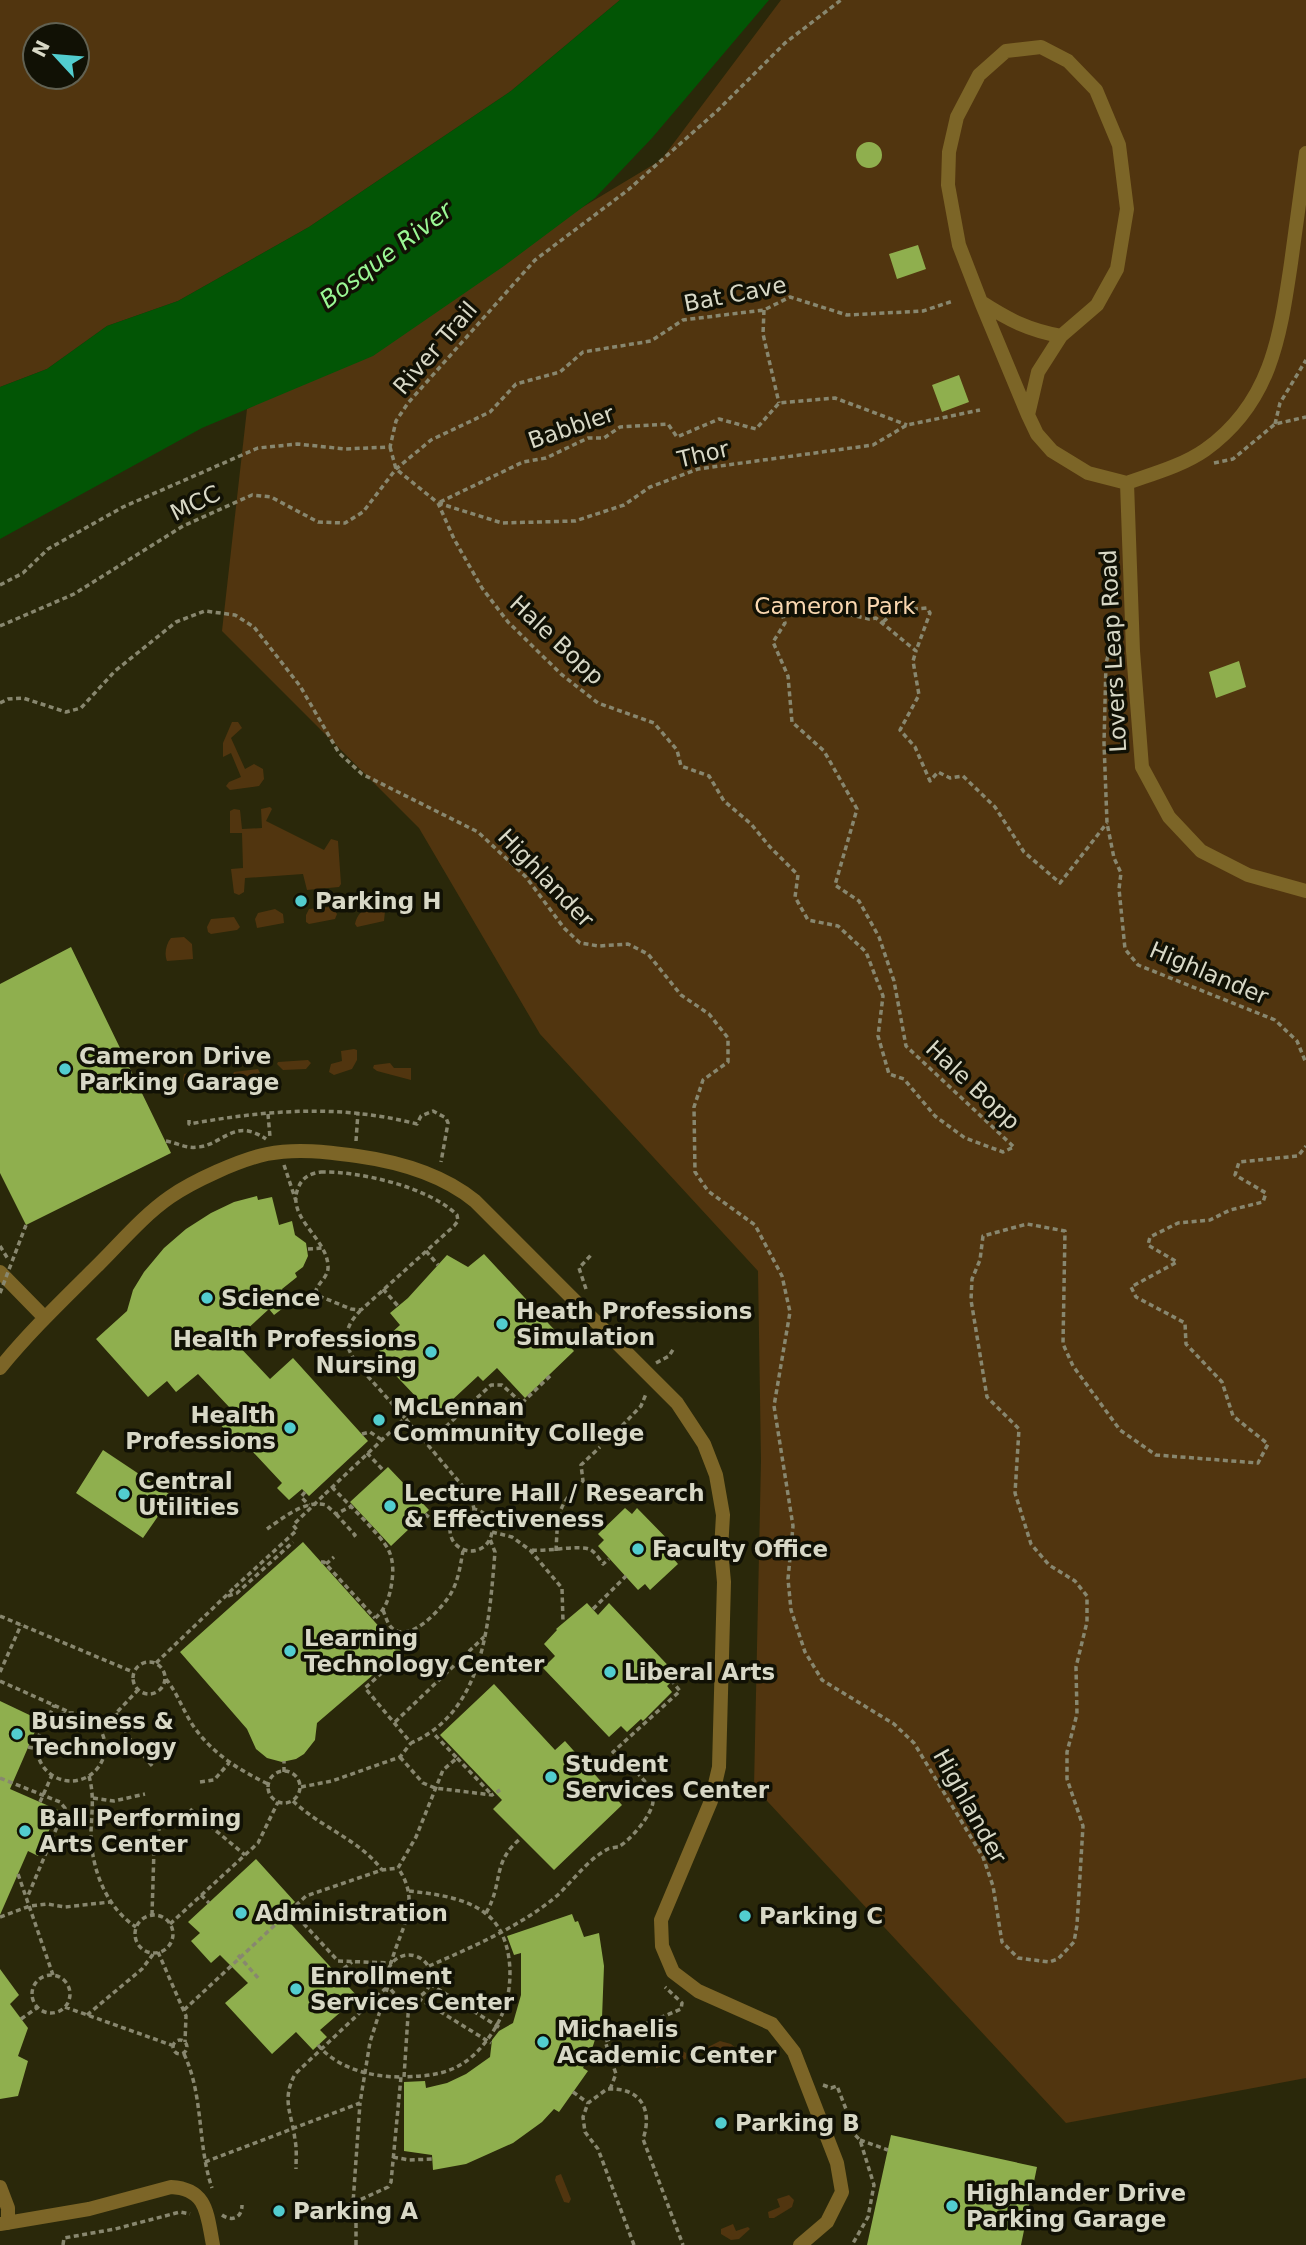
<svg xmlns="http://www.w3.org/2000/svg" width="1306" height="2245" font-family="'DejaVu Sans',sans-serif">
	<rect width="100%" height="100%" fill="#2a280a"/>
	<path fill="#51350f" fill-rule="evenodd" d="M0,0H620L511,91L309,227L178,301L107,326L47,369L0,387ZM35,35H77V77H35Z
		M781,0H1306V2078L1066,2123L754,1787L761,1461L758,1271L540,1034L419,828L222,631L247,409L661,160Z
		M232,722H238L242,728L231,738L245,769L254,764L263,769L264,779L259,786L230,790L226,786L229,782L241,777L231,753L223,757V743Z
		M270,807L272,809L266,821L324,850L331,839L338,841L341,884L339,887L307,890L303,874L245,878L244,892L239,895L234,893L231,869L243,868L242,833H230V811L234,809L240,810L242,829L262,828L261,809Z
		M330,907L334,909L337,914L335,919L309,924L306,922V915L309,909Z
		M372,907L385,911L384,921L357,927L355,924C357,914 363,909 372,907Z
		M275,909L283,914L284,923L257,928L255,919L258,913Z
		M234,917L240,927L237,930L211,934L208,932L207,927L211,919Z
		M184,937L192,944L193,959L167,961C164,954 166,944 171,938Z
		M354,1049L357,1050V1060L352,1069L334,1075L329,1072L331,1064L342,1061L341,1051Z
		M308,1060L311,1063L306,1069L283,1070L277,1064L278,1062Z
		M390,1063L394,1068H411V1080L377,1071L373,1068L374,1065Z
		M258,1069L260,1073L255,1077L236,1080L232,1077L234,1072Z
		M197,1071L199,1079L210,1077L214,1080V1085L187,1091L183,1080L184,1074Z
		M720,2041L731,2044L738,2050V2054L724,2060L721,2053L707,2057L706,2048Z
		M681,2050L686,2053V2059L656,2068V2060L658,2057Z
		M561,2174L571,2199L569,2203L564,2202L555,2180L556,2176Z
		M789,2195L794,2200L792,2207L774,2218H769L768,2212L780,2207L777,2199Z
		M733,2224L736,2231L748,2227L750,2229L739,2239L731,2240L721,2234V2229Z"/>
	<path fill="#025505" d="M620,0H769L652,138L595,198L504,266L373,356L202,428L0,539V387L47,369L107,326L178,301L309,227L511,91Z"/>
	<path fill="#8faf4e" d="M856 155a13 13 0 1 1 26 0a13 13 0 1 1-26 0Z
		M918,245L926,269L897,279L889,254Z
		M959,375L969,402L942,412L932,385Z
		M1239,661L1246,687L1216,698L1209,672Z
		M71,947L171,1153L26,1225L0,1173V984Z
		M257,1196L258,1200L272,1197L279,1225L292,1221L295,1235L306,1243L308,1256L303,1267L295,1273L297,1277L282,1289L287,1305L274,1315L269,1309L234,1341L270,1379L293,1358L368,1441L309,1496L302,1489L289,1500L277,1488L282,1483L238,1436L234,1440L218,1422L231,1409L198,1374L176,1392L167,1381L148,1397L96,1339L127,1311L133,1290L144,1272L164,1248L186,1229L211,1213L234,1202Z
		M484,1254L574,1351L525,1398L497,1368L483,1381L478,1376L437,1414L433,1410L425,1417L415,1407L420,1401L382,1361L386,1358L376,1347L400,1325L390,1313L408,1298L447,1255L468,1267Z
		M103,1450L172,1496L143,1538L76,1493Z
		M388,1467L429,1510L391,1546L350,1502Z
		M625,1508L632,1514L637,1508L679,1551L672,1557L678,1564L650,1590L645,1584L638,1590L598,1546L604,1540L598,1534Z
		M303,1542L401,1651L317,1723L315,1740L304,1754L296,1759L282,1762L267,1758L256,1749L247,1729L180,1652Z
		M587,1603L598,1615L609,1603L678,1676L667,1686L672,1692L643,1721L641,1719L627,1732L621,1726L609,1737L543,1668L555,1656L544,1644L557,1630L556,1629Z
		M494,1684L555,1750L565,1741L622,1805L554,1870L493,1809L502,1800L440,1735Z
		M0,1701L40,1720L10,1789L58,1810L38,1856L28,1851L0,1915Z
		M256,1859L295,1902L282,1914L358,1997L320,2030L327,2037L313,2050L296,2032L272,2054L225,2003L248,1983L220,1955L211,1963L191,1941L200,1933L188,1922Z
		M572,1914L575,1922L578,1921L584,1937L599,1933L604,1966L602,2018L591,2052L583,2068L588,2071L559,2112L554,2109L542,2122L513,2143L466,2164L433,2170L432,2155L404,2151V2082L425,2081L426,2088L447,2083L466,2074L490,2057L492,2040L499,2031L513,2023L521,1995V1953L514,1955L507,1936Z
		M0,1969L19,1995L10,2004L28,2028L18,2056L28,2061L18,2096L0,2099Z
		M891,2135L1037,2167L1021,2245H867Z"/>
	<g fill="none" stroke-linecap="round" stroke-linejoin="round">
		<path stroke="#88876f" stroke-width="3.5" stroke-dasharray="5 3.5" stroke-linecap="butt" d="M764,310L763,334L779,403
			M1275,424L1280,403L1306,360
			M390,447L396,469L438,503L454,539L482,588L508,622L561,674L598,703L654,723L677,750L681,766L709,776L724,801L751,824L770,847L798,875L795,897L808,920L838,926L866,952L883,996L878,1036L889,1074L904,1079L935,1116L965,1138L1003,1152L1014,1147L906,1046L894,981L879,937L859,901L835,885L857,809L824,751L792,722L788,676L773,642L785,623L783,617C800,604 849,614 869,619L876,618L916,651L913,661L919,695L900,730L915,747L930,781L938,772L950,778L963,776L995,807L1024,852L1060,883L1107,823
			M1214,463L1233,459L1275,424L1306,417
			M440,502L523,462L546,458L588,438H604L620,427L668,424L677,437L719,419L756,429L779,403L835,398L907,425
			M438,503L502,523L575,521L624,505L650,487L698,469L873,445L907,425L980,410
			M0,585L23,573L48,549L123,507L258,448L297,444L345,449L390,447L396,421L408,403L535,260L628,190L717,111L785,43L841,0
			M883,622C902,604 904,611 927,608L930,613L916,651
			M0,626L74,594L183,526L252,495L271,497L318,522L345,523L363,512L396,469L431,440L490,412L516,384L560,372L583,352L651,341L683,320L764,310L790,297L847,315L923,311L953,301
			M1115,632L1106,663L1104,743L1107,823L1114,858L1121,873L1119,889L1125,949L1138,965L1275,1020L1297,1041L1306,1063
			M0,703L8,699L23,698L66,712L81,708L115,671L176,622L205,611L235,615L254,627L300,686L339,753L362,774L478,832L526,877L564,928L580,943L599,946L628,944L648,954L681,995L709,1014L728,1038V1062L703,1080L694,1107L695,1172L708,1191L755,1225L782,1276L790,1312L774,1406L793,1526L788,1579L791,1610L805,1652L822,1680L894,1724L914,1743L983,1857L993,1886L1002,1942L1018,1958L1049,1962L1058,1959L1074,1942L1077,1925L1083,1826L1067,1779V1752L1077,1714L1076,1667L1087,1622V1596L1075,1581L1049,1565L1031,1544L1015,1493L1019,1429L987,1397L971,1300L972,1279L980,1260L983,1236L1027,1224L1065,1231L1063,1344L1073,1366L1120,1430L1156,1455L1258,1463L1268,1444L1233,1416L1222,1382L1186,1344L1185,1323L1136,1297L1131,1287L1177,1262L1148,1245L1150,1237L1178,1223L1210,1220L1230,1210L1263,1202L1266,1193L1235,1175L1239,1162L1298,1156L1306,1146
			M268,1114L270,1137
			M189,1120V1124C268,1110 339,1104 417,1124L421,1116L433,1111L446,1118L448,1123L441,1162
			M166,1141C178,1143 186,1149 198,1147C223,1145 234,1117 266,1139
			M356,1141L358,1112
			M284,1165L296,1201
			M321,1172C359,1171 429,1187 457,1215L458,1221L454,1226L361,1310L351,1309L319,1296L316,1290C319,1282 329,1276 328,1266C327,1237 284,1217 299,1186C303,1177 311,1173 321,1172Z
			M0,1246L8,1259
			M308,1249L322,1248
			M426,1251L438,1265
			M383,1289L398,1306
			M586,1289L579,1268L592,1254
			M555,1321L566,1310
			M656,1363L669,1356L674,1348
			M522,1403L552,1374
			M419,1411L405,1418L471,1496L474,1509
			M616,1432L641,1406L646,1394
			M362,1434L370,1432L382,1440
			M427,1444L491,1385H502L524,1405
			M367,1453L384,1471
			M332,1487C346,1502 379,1533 388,1549C395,1562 393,1579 390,1592C387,1604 383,1612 373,1620
			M305,1492L301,1497L309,1505
			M325,1494L405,1418C394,1406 383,1393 372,1381C352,1359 333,1338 360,1311
			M450 1530a21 21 0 1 1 42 0a21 21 0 1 1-42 0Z
			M336,1514L355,1535L352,1537
			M425,1514L436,1523L450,1528
			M267,1529C283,1518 306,1499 326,1505L336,1514L350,1507
			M492,1532L512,1537L530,1550L562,1588L563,1622
			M532,1550C547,1552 582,1544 591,1550C596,1553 600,1560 603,1564L609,1559
			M556,1551C558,1514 556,1507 583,1481L581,1465L600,1447
			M321,1562H324L375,1618
			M326,1564L334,1557
			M228,1596L237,1593L293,1542
			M593,1609L626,1576
			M383,1610C385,1615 387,1622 390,1626C407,1646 438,1612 448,1598C458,1584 460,1567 463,1551
			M0,1616L133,1672
			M410,1632L402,1655L365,1688L411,1743C485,1711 489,1622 495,1552L490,1539
			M133 1678a16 16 0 1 1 32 0a16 16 0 1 1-32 0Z
			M156,1663L235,1587
			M0,1672L21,1625
			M166,1679C178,1694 183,1711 194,1727C213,1754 239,1770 268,1784
			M0,1681L69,1712
			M116,1713L129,1738L153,1767
			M37 1747a34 34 0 1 1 68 0a34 34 0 1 1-68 0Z
			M395,1722L484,1637
			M46,1723L54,1705
			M100,1730L137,1691
			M28,1747L38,1749
			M400,1757L423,1783L435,1788L492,1795L500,1790
			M457,1758L492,1795
			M268 1787a16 16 0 1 1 32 0a16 16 0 1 1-32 0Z
			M284,1772V1761
			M89,1776C95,1798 91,1814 91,1836C92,1871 107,1908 136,1927
			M0,1778L60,1802L65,1808L27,1898
			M200,1782L214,1780L229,1763
			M301,1787L332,1781L400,1757L411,1743
			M93,1798L114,1801L145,1794
			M293,1801C320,1827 360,1840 382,1870
			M40,1802L52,1775
			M190,1809L245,1855
			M18,1874L53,1975
			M409,1891C434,1894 464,1897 485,1913C513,1933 515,1982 503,2012C496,2030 481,2051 465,2062C446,2075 426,2076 404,2077L409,2000
			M201,1895L209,1903
			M292,1911L338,1961L391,1963C401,1927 422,1903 398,1868
			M486,1913C504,1882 491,1863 521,1838
			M152,1915L154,1849L163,1814
			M135 1934a19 19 0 1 1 38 0a19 19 0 1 1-38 0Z
			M0,1917L30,1906L47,1904L65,1907L110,1902
			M170,1924L258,1843L278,1802
			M158,1952L186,2016L185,2042
			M387 1977a22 22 0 1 1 44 0a22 22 0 1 1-44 0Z
			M238,1955L259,1979
			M429,1966C470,1948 512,1930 548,1903C569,1888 584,1861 608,1849C609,1848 617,1847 618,1847C629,1842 653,1814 653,1801C652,1781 627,1764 613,1752L680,1691L672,1681
			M337,1974L352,1962
			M32 1994a19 19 0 1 1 38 0a19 19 0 1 1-38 0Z
			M430,1984L502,2029
			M418,1998L491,2043
			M65,2007L174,2046
			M184,2010L306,1896L382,1870L398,1868L416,1837L443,1770L457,1758L433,1733
			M87,2015L142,1969L154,1953
			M21,2019L38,2007
			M173 2047a7 7 0 1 1 14 0a7 7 0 1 1-14 0Z
			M318,2045C338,2069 372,2077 401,2077
			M184,2054C204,2096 197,2144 212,2188
			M823,2085L831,2088L837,2086L851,2122L853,2133L860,2140L874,2185L868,2217L852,2245
			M610,2089L616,2074L605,2041L681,2009L682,2003L665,1987
			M573,2092L588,2103
			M860,2140L888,2150
			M393,2157L409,2160L432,2159
			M205,2162L360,2103L370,2042L388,1986L295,2074C281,2101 292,2113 295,2140C297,2149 296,2159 296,2169
			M222,2215C232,2222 242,2218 242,2205
			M317,2217L353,2203L360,2103
			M63,2245L64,2238L115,2229L180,2212L190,2214
			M356,2245V2217L353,2203L388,2187L391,2182L401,2077
			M634,2245L598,2149L585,2132L583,2117L588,2103L607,2089C641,2087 653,2110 643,2139L683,2245"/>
		<path stroke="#7c6527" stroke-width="14" d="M981,302C1009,320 1028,330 1061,336
			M1028,415L1038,372L1061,336L1097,305L1117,269L1127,209L1119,145L1096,90L1068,61L1041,47L1006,51L979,75L957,117L949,152L948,185L959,245L981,302L1028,415L1037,434L1052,451L1088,473L1127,483
			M1127,483L1133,651L1142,767L1169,817L1201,851L1248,875L1306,891
			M1127,483C1152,474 1182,466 1205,450C1271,403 1280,337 1291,263C1296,226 1301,190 1306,153
			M0,1272L45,1318
			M0,1368C31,1330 66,1297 100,1263C122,1241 144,1215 170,1197C193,1181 239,1160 267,1154C297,1148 327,1152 357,1156C400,1162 442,1174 475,1201L677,1403L704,1444L716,1475L723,1515L721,1550L724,1582L719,1767L711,1801L661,1920L662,1946L673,1972L698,1991L772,2024L794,2052L837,2163L842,2192L827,2222L800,2245
			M0,2187L8,2208V2223
			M0,2224L89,2209L171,2187C208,2189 207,2215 213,2245"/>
		<path stroke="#88876f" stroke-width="3.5" stroke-dasharray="5 3.5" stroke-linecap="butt" d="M0,1293L26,1225
			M235,1587L297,1530L293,1525L325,1494"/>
	</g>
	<g fill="#52cdcf" stroke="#111105" stroke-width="2.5">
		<circle cx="301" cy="901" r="7"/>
		<circle cx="65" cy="1069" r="7"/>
		<circle cx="207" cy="1298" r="7"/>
		<circle cx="502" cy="1324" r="7"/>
		<circle cx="431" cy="1352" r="7"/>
		<circle cx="379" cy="1420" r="7"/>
		<circle cx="290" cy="1428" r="7"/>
		<circle cx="124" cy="1494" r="7"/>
		<circle cx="390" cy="1506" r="7"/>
		<circle cx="638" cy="1549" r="7"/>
		<circle cx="290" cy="1651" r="7"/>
		<circle cx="610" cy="1672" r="7"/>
		<circle cx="17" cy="1734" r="7"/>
		<circle cx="551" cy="1777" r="7"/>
		<circle cx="25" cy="1831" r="7"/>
		<circle cx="241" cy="1913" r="7"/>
		<circle cx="745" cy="1916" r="7"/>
		<circle cx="296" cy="1989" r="7"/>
		<circle cx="543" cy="2042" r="7"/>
		<circle cx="721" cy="2123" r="7"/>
		<circle cx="952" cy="2206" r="7"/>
		<circle cx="279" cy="2211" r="7"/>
	</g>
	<g text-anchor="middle" stroke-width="7" stroke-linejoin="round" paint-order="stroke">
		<g font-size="23" fill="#d8d8c6" stroke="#111105">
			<text transform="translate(735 294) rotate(-11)" y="8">Bat Cave</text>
			<text transform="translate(435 348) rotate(-49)" y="8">River Trail</text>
			<text transform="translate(571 427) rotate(-19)" y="8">Babbler</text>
			<text transform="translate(703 454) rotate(-13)" y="8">Thor</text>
			<text transform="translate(195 503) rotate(-26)" y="8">MCC</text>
			<text transform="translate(557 640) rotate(43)" y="8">Hale Bopp</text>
			<text transform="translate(1113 651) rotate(-93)" y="8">Lovers Leap Road</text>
			<text transform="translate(546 878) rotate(46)" y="8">Highlander</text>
			<text transform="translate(1209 973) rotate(23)" y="8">Highlander</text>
			<text transform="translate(973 1085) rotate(43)" y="8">Hale Bopp</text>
			<text transform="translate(970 1806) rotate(61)" y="8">Highlander</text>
		</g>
		<g font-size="23" fill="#f9d7b0" stroke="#111105">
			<text x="835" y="614">Cameron Park</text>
		</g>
		<g font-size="23" font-weight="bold" fill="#d8d8c6" stroke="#111105" text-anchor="start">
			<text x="315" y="909">Parking H</text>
			<text x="79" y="1064">Cameron Drive<tspan x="79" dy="26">Parking Garage</tspan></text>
			<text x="221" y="1306">Science</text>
			<text x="516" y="1319">Heath Professions<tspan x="516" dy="26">Simulation</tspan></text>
			<text x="417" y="1347" text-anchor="end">Health Professions<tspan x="417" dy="26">Nursing</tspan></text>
			<text x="393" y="1415">McLennan<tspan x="393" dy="26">Community College</tspan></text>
			<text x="276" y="1423" text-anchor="end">Health<tspan x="276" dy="26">Professions</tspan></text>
			<text x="138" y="1489">Central<tspan x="138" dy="26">Utilities</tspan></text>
			<text x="404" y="1501">Lecture Hall / Research<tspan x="404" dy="26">&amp; Effectiveness</tspan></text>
			<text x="652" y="1557">Faculty Office</text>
			<text x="304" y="1646">Learning<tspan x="304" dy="26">Technology Center</tspan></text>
			<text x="624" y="1680">Liberal Arts</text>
			<text x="31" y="1729">Business &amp;<tspan x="31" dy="26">Technology</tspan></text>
			<text x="565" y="1772">Student<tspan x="565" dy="26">Services Center</tspan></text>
			<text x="39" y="1826">Ball Performing<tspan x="39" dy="26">Arts Center</tspan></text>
			<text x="255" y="1921">Administration</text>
			<text x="759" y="1924">Parking C</text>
			<text x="310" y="1984">Enrollment<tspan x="310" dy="26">Services Center</tspan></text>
			<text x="557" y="2037">Michaelis<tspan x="557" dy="26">Academic Center</tspan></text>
			<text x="735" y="2131">Parking B</text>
			<text x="966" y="2201">Highlander Drive<tspan x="966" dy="26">Parking Garage</tspan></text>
			<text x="293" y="2219">Parking A</text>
		</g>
		<g font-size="24" font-style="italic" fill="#9af794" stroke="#111105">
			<text transform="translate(386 255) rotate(-37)" y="8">Bosque River</text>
		</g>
	</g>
	<g transform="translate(56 56) rotate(296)"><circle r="33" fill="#111105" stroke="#616152" stroke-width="2"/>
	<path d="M0-5L12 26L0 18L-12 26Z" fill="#52cdcf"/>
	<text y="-10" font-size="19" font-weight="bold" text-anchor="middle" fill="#d8d8c6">N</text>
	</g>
</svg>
